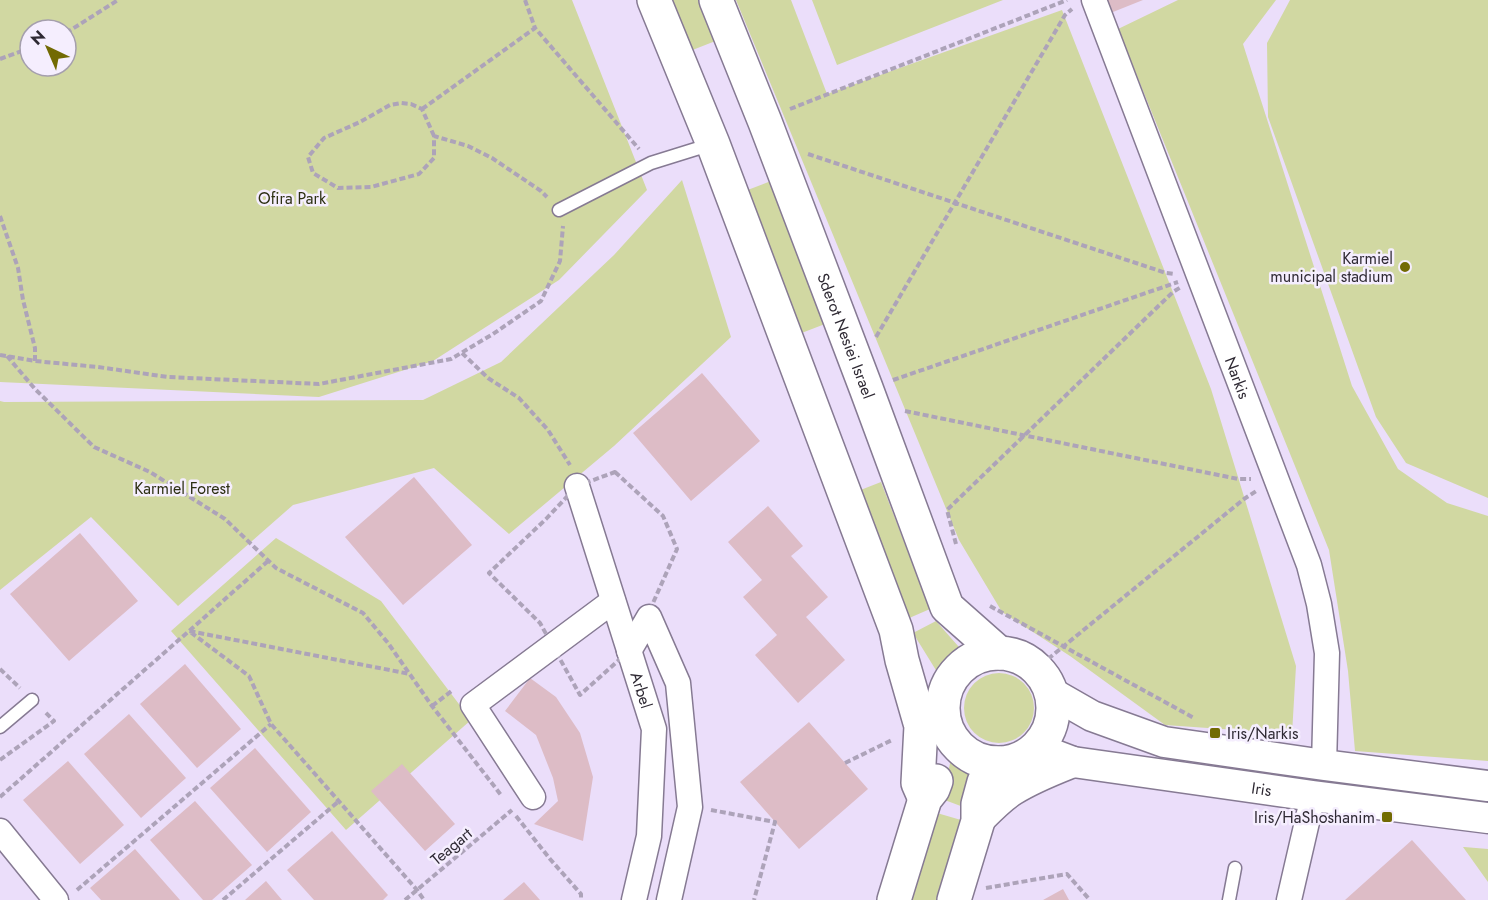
<svg xmlns="http://www.w3.org/2000/svg" width="1488" height="900" font-family="Jost,sans-serif">
	<rect width="100%" height="100%" fill="#ebdefa"/>
	<path fill="#d1d8a2" fill-rule="evenodd" d="M0,0H572L647,190L559,280L433,361L319,397L0,382ZM30,30H66V66H30Z
		M670,0H702L718,40L690,51Z
		M736,0H791L827,94L1062,10L1211,389L1296,666L1292,734L1165,725L1070,656L1002,612L959,540Z
		M812,0H1003L837,65Z
		M1178,0H1276L1243,44L1352,386L1398,469L1447,503L1488,516V761L1355,751L1348,671L1329,550L1118,29Z
		M1290,0H1488V498L1406,463L1376,417L1268,117L1267,43Z
		M682,180L731,337L614,446L509,534L434,468L293,505L178,606L91,517L0,590V401L4,402L423,400L501,362L614,255Z
		M771,181L825,324L799,334L745,191Z
		M881,482L930,609L907,619L858,491Z
		M276,538L381,601L471,720L346,830L171,631Z
		M936,621L966,655L957,662L942,680L913,633Z
		M964 708a35 35 0 1 1 70 0a35 35 0 1 1-70 0Z
		M951,759L979,769L966,808L942,799Z
		M937,813L961,820L940,900H912Z
		M1464,847L1488,849V882L1463,847Z"/>
	<path fill="#ddbcc6" d="M1102,0H1143L1108,14Z
		M702,373L760,441L691,501L633,433Z
		M414,477L472,545L403,605L345,537Z
		M768,506L803,546L791,556L828,597L806,617L845,660L798,703L755,655L777,635L743,597L762,580L728,542Z
		M80,533L138,601L69,661L10,594Z
		M185,664L241,729L197,768L140,704Z
		M530,678L556,697L580,733L593,777L583,841L534,824L558,801L553,778L536,735L505,711Z
		M129,714L186,778L141,818L84,754Z
		M809,722L868,789L799,849L740,782Z
		M255,748L311,812L267,852L210,788Z
		M68,761L124,825L80,864L23,800Z
		M402,764L455,824L425,851L371,791Z
		M195,801L252,865L212,900H203L150,840Z
		M332,831L388,895L383,900H314L287,870Z
		M1412,840L1466,900H1345Z
		M135,849L180,900H101L90,888Z
		M266,881L282,900H245Z
		M524,882L540,900H503Z
		M1063,889L1069,900H1043Z"/>
	<g fill="none" stroke-linecap="round" stroke-linejoin="round">
		<g stroke="#867a93" stroke-width="15">
			<path id="service" d="M559,210L651,163L712,144
				M0,727L32,700
				M1229,900L1235,868"/>
		</g>
		<g stroke="#867a93" stroke-width="27">
			<g id="minor">
				<path id="s1" d="M1094,0L1309,565L1319,604L1327,653L1324,765"/>
				<path id="s2" d="M577,486L654,729L649,836L634,900"/>
				<path d="M629,651L649,617L678,683L690,807L669,900"/>
				<path d="M533,797L473,705L613,601"/>
				<path d="M0,831L56,900"/>
				<path d="M1289,900L1313,796"/>
			</g>
		</g>
		<g stroke="#867a93" stroke-width="33">
			<g id="tertiary">
				<path d="M1050,692L1092,716L1164,742L1324,765L1488,786"/>
				<path id="s3" d="M1036,748L1073,762L1313,796L1488,818"/>
				<path d="M978,821C989,810 1000,798 1013,790C1032,778 1053,770 1073,762"/>
			</g>
		</g>
		<g stroke="#867a93" stroke-width="36">
			<g id="secondary">
				<path d="M654,0L713,144L896,630L902,660L921,726L918,783L925,799"/>
				<path id="s4" d="M716,0L765,122L866,388L947,607L999,653"/>
				<circle cx="998" cy="708" r="55"/>
				<path d="M894,900L925,799L933,789L936,781"/>
				<path d="M954,900L978,821V804L984,782L997,763"/>
			</g>
		</g>
		<path stroke="#ada3b9" stroke-width="4" stroke-dasharray="6 3" stroke-linecap="butt" d="M525,0L535,28
			M66,33L118,0
			M0,59L30,48
			M422,109L535,28L639,149
			M790,109L1067,0
			M434,136L422,109L411,104L401,103L390,105L360,122L324,138L308,157L313,173L338,188L371,187L419,174L434,158V136L468,146L492,158L541,191L547,197
			M808,154L1166,273L1174,274
			M0,216L18,268L23,300L35,348V361
			M876,337L1065,15L1072,9
			M462,353L488,378L519,398L548,430L570,465
			M0,355L35,361L98,367L168,377L319,384L451,359L493,334L541,301L560,261L563,226
			M7,356L35,389L94,447L150,472L225,519L276,568L363,613L388,643L432,706L501,795
			M893,380L1178,282
			M905,411L1238,479H1251
			M615,472L663,516L677,549L653,603L644,635L629,651L580,695L540,623L489,573L546,519L577,486Z
			M956,544L947,510L1173,292L1181,287
			M268,561L189,631L249,676L271,724L417,890L424,900
			M990,606L1194,718
			M1048,659L1244,499L1258,490
			M0,669L20,688
			M432,706L453,690
			M0,760L54,721L45,712
			M845,763L892,740
			M0,797L189,631L410,674
			M711,810L775,822L754,900
			M516,816L550,859L581,894V900
			M986,888L1067,874L1090,900
			M77,890L271,724
			M223,900L339,801
			M405,900L512,810"/>
		<use href="#service" stroke="#fff" stroke-width="12"/>
		<use href="#minor" stroke="#fff" stroke-width="24"/>
		<use href="#tertiary" stroke="#fff" stroke-width="30"/>
		<use href="#secondary" stroke="#fff" stroke-width="33"/>
	</g>
	<g fill="#726a03" stroke="#f5eefe" stroke-width="2">
		<circle cx="1405" cy="267" r="6"/>
		<rect x="1209" y="727" width="12" height="12" rx="3"/>
		<rect x="1381" y="811" width="12" height="12" rx="3"/>
	</g>
	<g text-anchor="middle" stroke-width="5" stroke-linejoin="round" paint-order="stroke">
		<g font-size="16" fill="#2c2f12" stroke="#f5eefe">
			<text x="292" y="204">Ofira Park</text>
			<text x="182" y="494">Karmiel Forest</text>
		</g>
		<g font-size="16" fill="#2e2933" stroke="#f5eefe" text-anchor="end">
			<text x="1393" y="264">Karmiel<tspan x="1393" dy="18">municipal stadium</tspan></text>
			<text x="1227" y="739" text-anchor="start">Iris/Narkis</text>
			<text x="1375" y="823">Iris/HaShoshanim</text>
		</g>
		<g font-size="16" fill="#2e2933" stroke="#f5eefe">
			<text dy="6" stroke="none"><textPath href="#s4" startOffset="360">Sderot Nesiei Israel</textPath></text>
			<text dy="6" stroke="none"><textPath href="#s1" startOffset="404">Narkis</textPath></text>
			<text dy="6" stroke="none"><textPath href="#s2" startOffset="214">Arbel</textPath></text>
			<text dy="6" stroke="none"><textPath href="#s3" startOffset="230">Iris</textPath></text>
			<text transform="translate(451 846) rotate(-40)" y="6">Teagart</text>
		</g>
	</g>
	<g transform="translate(48 48) rotate(316)"><circle r="28" fill="#f5eefe" stroke="#a59fad" stroke-width="1.5"/>
	<path d="M0-4.5L10 22L0 15L-10 22Z" fill="#726a03"/>
	<text y="-9" font-size="16" font-weight="bold" text-anchor="middle" fill="#2e2933">N</text>
	</g>
</svg>
